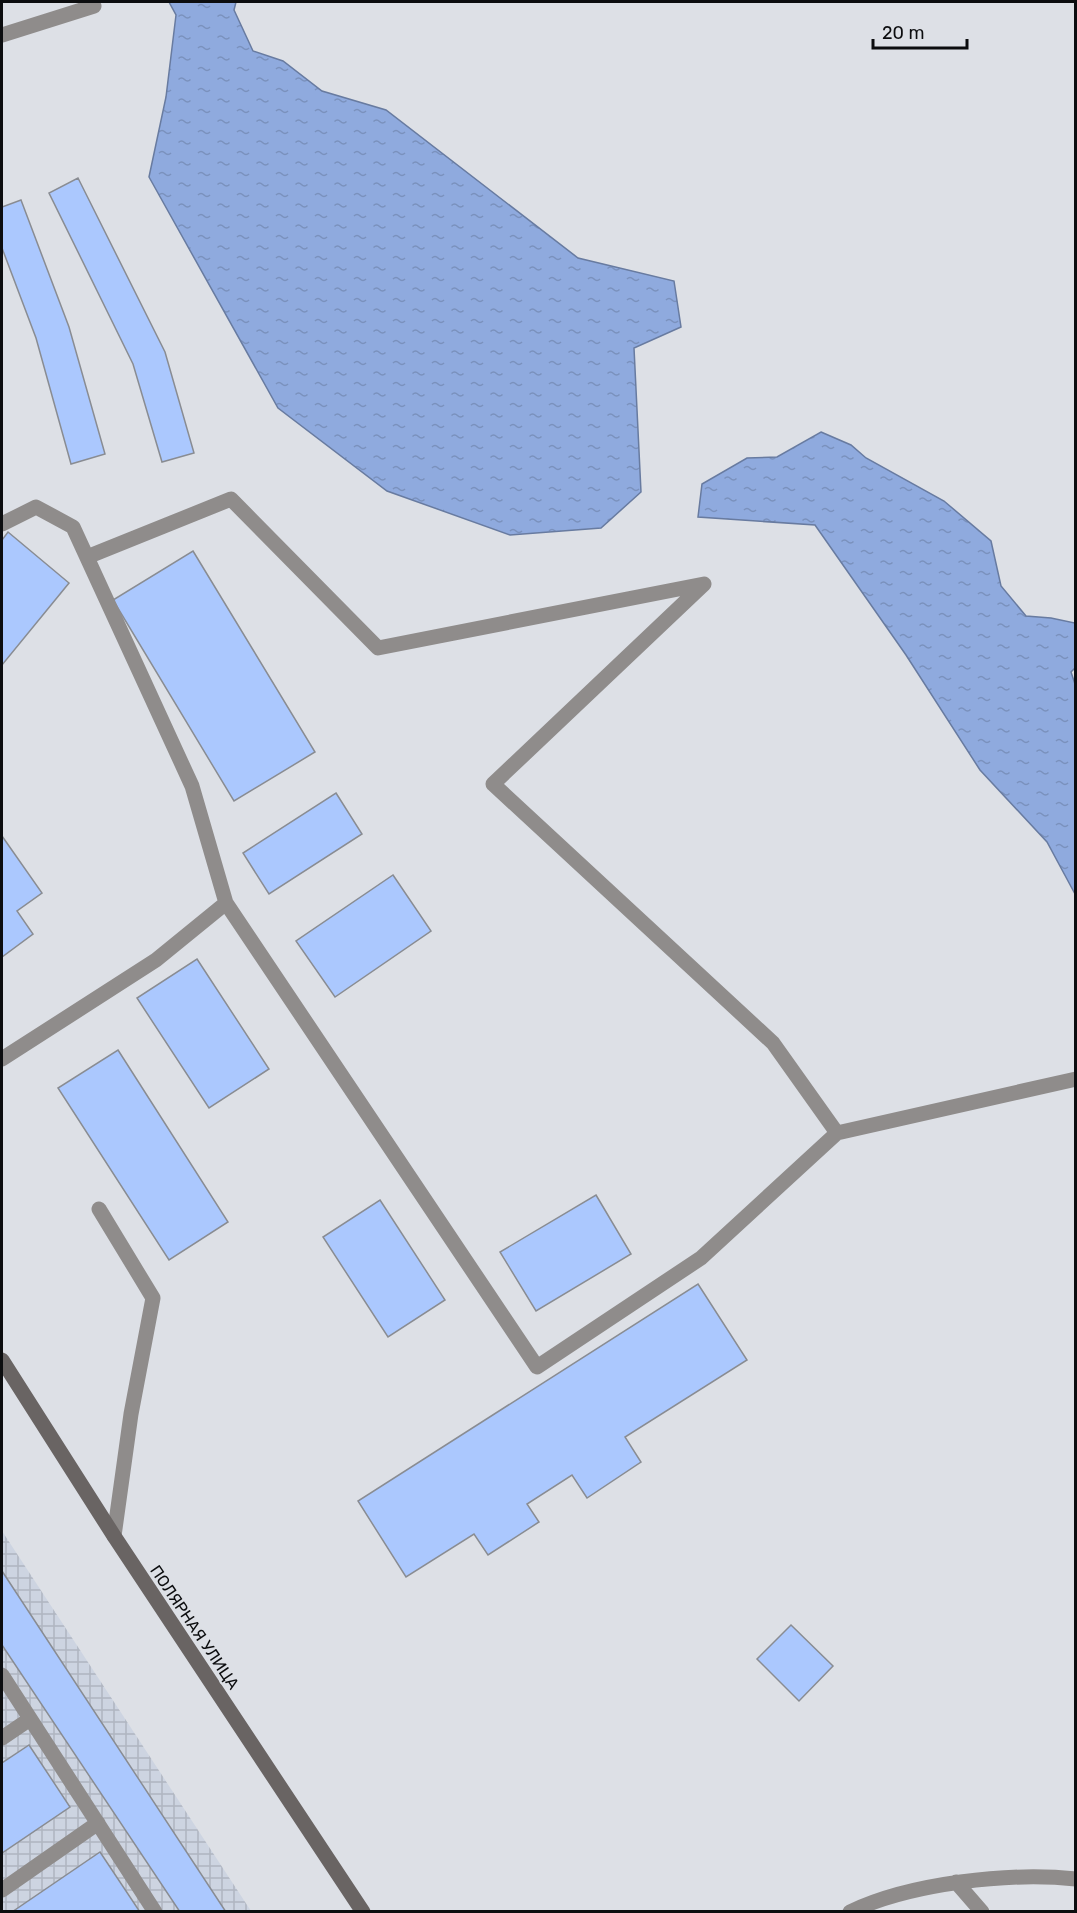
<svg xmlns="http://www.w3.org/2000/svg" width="1077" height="1913" font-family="Rubik,sans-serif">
	<defs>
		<pattern id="industrial-grid" width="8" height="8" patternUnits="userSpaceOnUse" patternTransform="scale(1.5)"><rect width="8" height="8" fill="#cdd4e1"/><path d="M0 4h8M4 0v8" fill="none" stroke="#afb5c0"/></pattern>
		<pattern id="water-ripples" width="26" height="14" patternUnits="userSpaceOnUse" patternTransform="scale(1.5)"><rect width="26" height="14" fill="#8faade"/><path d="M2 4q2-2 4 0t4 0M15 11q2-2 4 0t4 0" fill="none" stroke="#7a91bd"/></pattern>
	</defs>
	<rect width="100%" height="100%" fill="#dde0e6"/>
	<path fill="url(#industrial-grid)" d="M2,1531L251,1911H2Z"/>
	<path fill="url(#water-ripples)" stroke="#687ba0" stroke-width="1.5" d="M169,2H236L234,10L253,51L283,61L322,91L386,110L578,258L674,281L681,327L634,348L641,492L601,528L510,535L387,491L278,408L149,177L166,97L176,15Z
		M821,432L851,445L866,458L944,501L991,541L1001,586L1026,616L1051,618L1075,623V668L1071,672L1076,687L1075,894L1047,842L980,770L906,655L815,525L698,517L702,484L747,458L777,457Z"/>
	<path fill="#abc8fe" stroke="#898c92" stroke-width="1.5" d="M78,178L165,352L194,453L162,462L133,364L49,193Z
		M21,200L69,327L105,454L71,464L36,338L2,248V207Z
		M8,532L69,583L2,665V540Z
		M193,551L315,752L234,801L113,600Z
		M336,793L362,834L269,894L243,853Z
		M2,836L42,893L17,911L33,934L2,957Z
		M393,875L431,931L335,997L296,941Z
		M197,959L269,1069L209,1108L137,998Z
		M118,1050L228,1222L169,1260L58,1088Z
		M596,1195L631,1254L536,1311L500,1252Z
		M380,1200L445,1300L388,1337L323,1237Z
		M698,1284L747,1360L625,1437L641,1462L587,1498L572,1475L527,1504L539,1522L488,1555L474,1534L406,1577L358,1501Z
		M2,1571L226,1912H180L2,1645Z
		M791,1625L833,1666L799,1701L757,1659Z
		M29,1745L70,1807L2,1853V1763Z
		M100,1852L140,1912H12Z"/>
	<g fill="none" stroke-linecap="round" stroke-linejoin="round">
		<path stroke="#8f8c8b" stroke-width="15" d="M2,524L36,507L73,527L192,786L226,903L156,960L2,1059
			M87,557L231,499L378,648L704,584L493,784L773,1043L837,1133L1076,1079
			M226,903L537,1367L701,1258L837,1133
			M99,1209L153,1298L131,1414L114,1536
			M2,1675L155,1912
			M2,1738L30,1719
			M956,1882L982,1912
			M2,1890L98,1823
			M850,1912C910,1883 1010,1872 1076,1879"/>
		<path stroke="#8f8c8b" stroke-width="15" d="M2,35L94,6"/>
		<path stroke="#696463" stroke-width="15" d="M2,1360L114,1536L363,1912"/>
	</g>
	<g text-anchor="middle" stroke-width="4.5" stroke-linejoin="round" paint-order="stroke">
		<g font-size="16" fill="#0c0d0f" stroke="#dde0e6">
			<text transform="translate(195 1627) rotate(56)" y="6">ПОЛЯРНАЯ УЛИЦА</text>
		</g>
	</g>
	<rect width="1077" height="1913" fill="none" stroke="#0c0d0f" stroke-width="6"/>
	<path d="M873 39v9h94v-9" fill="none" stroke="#0c0d0f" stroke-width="3"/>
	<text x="882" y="39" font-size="18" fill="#0c0d0f" stroke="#dde0e6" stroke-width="4.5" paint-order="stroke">20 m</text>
</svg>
